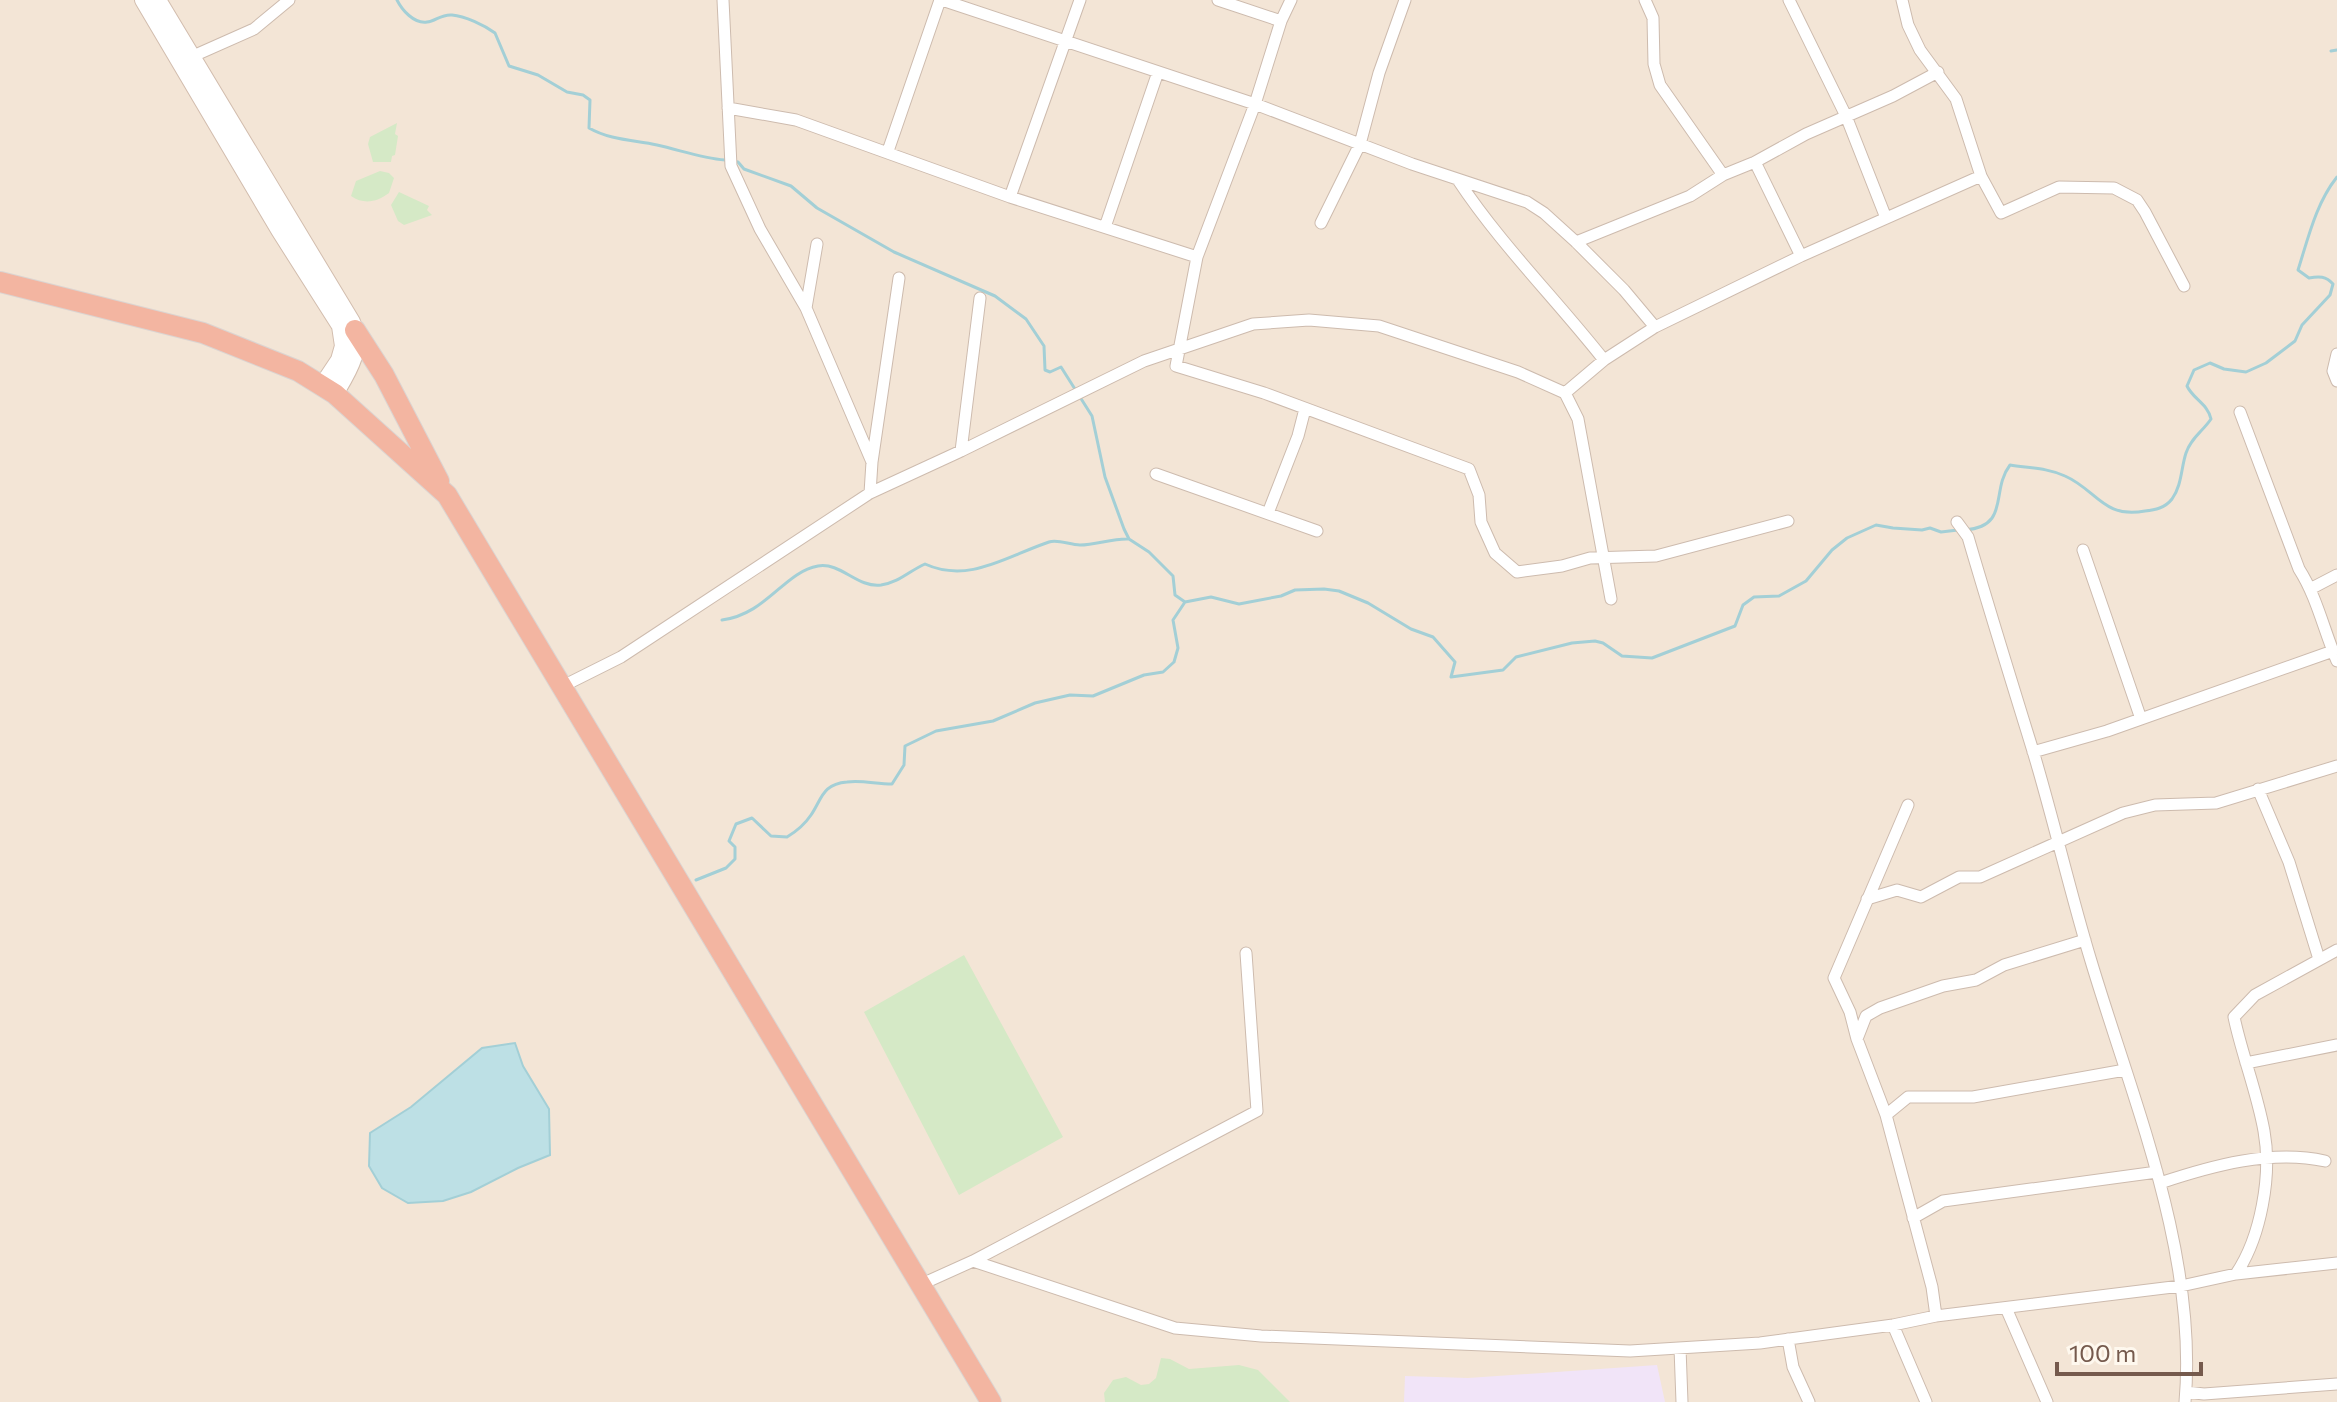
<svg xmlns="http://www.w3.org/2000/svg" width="2337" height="1402" font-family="Commissioner,sans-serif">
	<rect width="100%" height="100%" fill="#fcf4e8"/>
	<path fill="#f3e5d6" d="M0,0H2337V1402H0Z"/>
	<path fill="#f1e4f8" d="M1657,1365L1665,1402H1404L1405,1376L1468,1378Z"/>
	<path fill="#d5e9c6" d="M397,123L395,134L398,136L395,155L392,156L391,162H373L368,144L370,137Z
		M380,171L389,173L394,178L389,193C377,202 364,205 351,196L356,181Z
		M399,192L429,206L427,210L432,215L404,225L398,221L391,205Z
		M964,955L1063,1137L959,1195L864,1012Z
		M1161,1358L1170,1359L1189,1369L1239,1365L1258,1370L1290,1402H1105L1104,1393L1113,1380L1126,1377L1141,1385L1149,1384L1156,1378Z"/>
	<path fill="#bde0e5" stroke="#a3cfd6" stroke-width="2" d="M515,1043L523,1066L549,1109L550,1155L518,1168L471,1192L443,1201L408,1203L382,1188L369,1166L370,1133L411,1107L482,1048Z"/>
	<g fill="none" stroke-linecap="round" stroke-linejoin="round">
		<path stroke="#a3cfd6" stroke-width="3" d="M397,0C402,10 414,24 427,22C436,21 441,14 452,15C465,16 484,25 495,33L509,66L538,75L567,92L583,95L590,100L589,128C610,140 633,140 657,145C680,150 701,158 725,160
			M2331,51L2337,50
			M733,161L738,162L744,169L791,186L817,208L894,252L995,296L1026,319L1044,346L1045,370L1050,372L1061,367L1092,416L1105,477L1124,529L1129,539L1149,552L1173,576L1175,595L1185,602
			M1965,530C2011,526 1990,491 2010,465C2029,468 2048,468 2065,476C2097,490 2103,519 2145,511C2155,510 2165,508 2172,499C2182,485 2181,468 2186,453C2191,438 2203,431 2211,419C2208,404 2193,399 2187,386L2194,370L2210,363L2224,369L2246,372L2266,363L2295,341L2302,325L2330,295L2333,284C2326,276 2319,276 2309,278L2298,270C2308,239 2316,203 2337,177
			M722,620C767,614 784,572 818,566C841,562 857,588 881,585C900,582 909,571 925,564C969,584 1007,556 1049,542C1058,539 1070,545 1080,545C1096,545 1113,538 1129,539
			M696,880L726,868L735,859V847L729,841L736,824L752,818L771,836L787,837C797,831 805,824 811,815C822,799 822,784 847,782C862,780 876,784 892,784L904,765L905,746L936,731L993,721L1035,703L1070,695L1093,696L1144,675L1163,672L1174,662L1178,648L1173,620L1185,602L1211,597L1239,604L1281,596L1295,590L1324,589L1339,591L1368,603L1411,629L1433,637L1455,662L1451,677L1503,670L1516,657L1572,643L1595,641L1603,643L1622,656L1652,658L1735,626L1743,605L1754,597L1779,596L1806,581L1832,550L1847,538L1876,525L1893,528L1922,530L1930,528L1941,532L1958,530"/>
		<g stroke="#cdbbae" stroke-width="13">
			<path id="street" d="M723,0L731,166L760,229L806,308L872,462
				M942,0L1255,104L1412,164L1527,202L1544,213L1576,242L1624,290L1655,327
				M1218,0L1281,21L1291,0
				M1645,0L1653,18L1654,64L1660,85L1723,175
				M1789,0L1846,116L1886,218
				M1902,0L1908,25L1920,50L1956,99L1981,176L2001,213L2059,187L2114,188L2137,200L2145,212L2184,286
				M1281,21L1255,104L1197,257L1176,366L1264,393L1469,469L1479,495L1481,522L1495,553L1517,572L1562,566L1590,558L1656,556L1788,521
				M191,57L254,29L289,0
				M728,108L796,120L1010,197L1197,257
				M888,151L940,0
				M1755,162L1801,256
				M1458,180C1501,245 1556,299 1604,360
				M1010,197L1080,0
				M1321,223L1360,144L1379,73L1405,0
				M1105,227L1158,72
				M1576,242L1690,196L1723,175L1755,162L1806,134L1893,96L1938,72
				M806,308L817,244
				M2337,354L2333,371L2337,381
				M1565,393L1604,360L1655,327L1801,256L1981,176
				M2240,412L2299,569C2317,597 2324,631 2337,661
				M961,451L980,298
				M1156,474L1317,531
				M870,493L872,462L899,278
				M1268,513L1298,436L1305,409
				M1957,522L1968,537C1989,609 2011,680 2033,751C2054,821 2070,892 2091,961C2133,1101 2198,1254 2185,1402
				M2083,550L2141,719
				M2312,588L2337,575
				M561,687L621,657L870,493L961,451L1144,361L1253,324L1309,320L1379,326L1518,372L1565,393L1578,419L1611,599
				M2033,752L2107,731L2333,651
				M2258,789L2289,862L2319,959
				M1908,805L1834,978L1850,1012L1857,1039L1886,1115L1932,1287L1936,1316
				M1867,899L1897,890L1921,897L1959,877H1980L2123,813L2155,805L2216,803L2337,766
				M1857,1039L1866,1016L1880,1008L1943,986L1976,980L2004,965L2085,940
				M2246,1063L2337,1045
				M1886,1115L1908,1097H1973L2125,1070
				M2160,1183C2211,1166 2271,1149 2325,1161
				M1913,1218L1943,1201L2157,1172
				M973,1261L1175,1328L1261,1336L1630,1351L1760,1343L1893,1325L1936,1316L2181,1286L2236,1274L2337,1263
				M2236,1274C2261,1237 2272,1175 2264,1131C2257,1092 2242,1055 2234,1017L2255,995L2337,950
				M922,1284L973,1261L1257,1111L1246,953
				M2006,1308L2047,1402
				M1893,1325L1926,1402
				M1788,1339L1793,1367L1809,1402
				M1680,1348L1682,1402
				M2186,1392L2204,1394L2337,1384"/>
		</g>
		<g stroke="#d2bdae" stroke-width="18">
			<path id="secondary" d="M143,0L279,230L340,326L343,346L339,360L323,384
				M158,0L352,322C364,349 348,372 335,394"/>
		</g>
		<g stroke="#dbd4d1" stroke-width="22">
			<path id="highway" d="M0,282L203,333L298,371L335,394L447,495L991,1402
				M355,330L384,375L439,481"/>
		</g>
		<use href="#street" stroke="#fff" stroke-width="11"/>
		<use href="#secondary" stroke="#fff" stroke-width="16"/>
		<use href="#highway" stroke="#f3b5a1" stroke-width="20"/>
	</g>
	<path d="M2057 1362v12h144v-12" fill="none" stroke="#755a4d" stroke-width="4"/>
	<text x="2069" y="1362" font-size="24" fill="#755a4d" stroke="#fef8ee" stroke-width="6" paint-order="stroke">100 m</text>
</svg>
